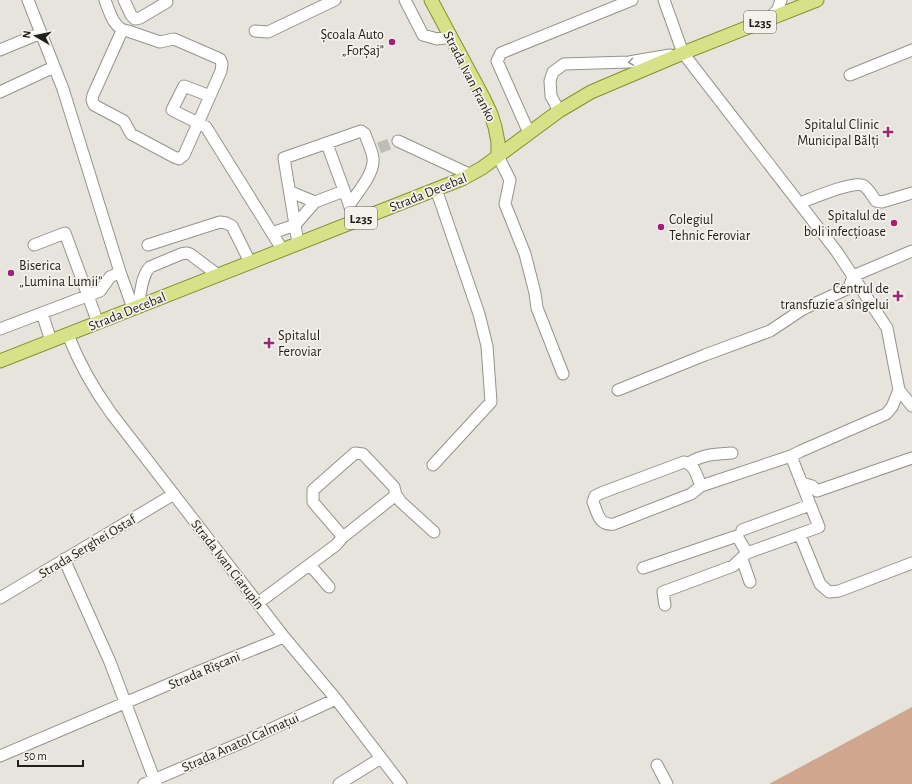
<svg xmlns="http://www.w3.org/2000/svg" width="912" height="784" font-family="'Alegreya Sans',sans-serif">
	<rect width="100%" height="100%" fill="#e6e4dd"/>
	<path fill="#cfa78f" d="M912,707V784H769Z"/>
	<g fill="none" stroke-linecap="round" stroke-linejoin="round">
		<path stroke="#bebdb6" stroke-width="11" stroke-dasharray="11 5.5" stroke-linecap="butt" d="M379,148L398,141"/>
		<g stroke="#94938c" stroke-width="13">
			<path id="minor" d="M28,0L63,89L120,272L133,308
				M105,0C109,11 114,30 128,31L160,42L174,39L220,59L222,64L221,71L184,155L179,159L174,157L131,134L124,121L94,105L92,100L93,95L121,33L124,31
				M124,0L131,15L135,19L140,18L167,2
				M405,0L423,35L437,39L451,37
				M664,0L683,53L837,252L887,328L899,390L912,406
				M770,18L778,9L781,0
				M255,31L268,32L335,0
				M0,50L41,33
				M850,75L912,50
				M0,92L54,67
				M210,96L184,86L172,110L206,127L282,249
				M559,111L551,96L550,81L553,72L564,64L629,62L670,55
				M529,133L497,61L501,53L632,0
				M398,141L471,175
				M327,144L355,220
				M498,156L510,180L505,204L525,254L535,293L537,308L563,374
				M291,192L315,202
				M800,203C813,198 850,182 862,185C868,187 872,196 876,201L882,202L912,193
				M272,233L295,225L315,202L344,191
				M298,243L284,158L361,131L365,134C367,141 372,150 373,158C375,173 357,193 349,205
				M34,245L65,233L98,323
				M148,245L220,222L226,223L232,226L250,262
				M138,306C141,294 141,276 150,267L181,254L187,253L190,254L218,275
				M42,313L51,341
				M0,329L100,291L110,277L120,272
				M68,335C79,363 93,388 111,413L284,637L336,699L401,784
				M618,390L705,355L770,331L803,309L849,288L853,276L912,251
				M355,453L363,454L394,487L396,495L343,537L313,502V490Z
				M689,463C703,454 716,454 732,453
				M433,465L491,402L487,346L479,314L436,189
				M802,483L812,486L817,491L912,458
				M701,486C697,477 695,464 684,462L601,493L595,496L593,502C598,514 599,526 614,524L691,494L701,486L791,456
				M396,495L401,502L434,532
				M742,530L810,505
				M800,535L820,584L829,592L839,591L912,563
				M64,559L110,662L156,784
				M742,559L750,582
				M310,565L329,587
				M643,568L737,536L747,553L819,527L791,456L801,451L886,414L892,407L899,390
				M0,598L174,494
				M258,603L336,545L343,537
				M665,605L663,592L733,566L747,553
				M0,756L200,671L284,637
				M657,765L667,784
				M144,784L243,742L336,699
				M339,784L381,758"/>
		</g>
		<g stroke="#84912e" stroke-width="15">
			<path id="major" d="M431,0L483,97L491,114L495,127L498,142V156
				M0,361L462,179L482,168L559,111L591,92L683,53L817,0"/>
		</g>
		<use href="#minor" stroke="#fff" stroke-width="11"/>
		<use href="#major" stroke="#d6e287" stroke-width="13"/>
	</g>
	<defs><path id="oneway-chevron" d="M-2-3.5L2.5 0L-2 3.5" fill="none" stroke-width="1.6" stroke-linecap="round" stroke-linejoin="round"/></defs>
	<use stroke="#9a9a99" href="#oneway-chevron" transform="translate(631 62) rotate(173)"/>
	<g fill="#a02275" stroke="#f4f2ea" stroke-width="1.5">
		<circle cx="392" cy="42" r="4"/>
		<path d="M886 126h4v4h4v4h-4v4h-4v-4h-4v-4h4z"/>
		<circle cx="894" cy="223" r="4"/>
		<circle cx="661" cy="227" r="4"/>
		<circle cx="11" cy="273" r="4"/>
		<path d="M896 290h4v4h4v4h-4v4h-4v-4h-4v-4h4z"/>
		<path d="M267 337h4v4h4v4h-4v4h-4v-4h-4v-4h4z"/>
	</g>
	<g text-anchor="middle" stroke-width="3.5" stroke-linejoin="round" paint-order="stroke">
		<g fill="#f4f2ea" stroke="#5f5e5a" stroke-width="1">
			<rect x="744" y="11" width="32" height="22" rx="3"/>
			<rect x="345" y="207" width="32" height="22" rx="3"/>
		</g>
		<g font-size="13" font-weight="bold" fill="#1f1f1c">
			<text x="760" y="27">L235</text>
			<text x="361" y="223">L235</text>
		</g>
		<g font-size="14" fill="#1f1f1c" stroke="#f4f2ea" text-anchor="end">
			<text x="384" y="39">Școala Auto<tspan x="384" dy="16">„ForȘaj”</tspan></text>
			<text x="879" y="129">Spitalul Clinic<tspan x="879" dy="16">Municipal Bălți</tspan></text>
			<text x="886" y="220">Spitalul de<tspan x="886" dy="16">boli infecțioase</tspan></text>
			<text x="669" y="224" text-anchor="start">Colegiul<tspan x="669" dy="16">Tehnic Feroviar</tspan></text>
			<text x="19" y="270" text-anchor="start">Biserica<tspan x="19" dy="16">„Lumina Lumii”</tspan></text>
			<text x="889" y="293">Centrul de<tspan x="889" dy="16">transfuzie a sîngelui</tspan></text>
			<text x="278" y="340" text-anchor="start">Spitalul<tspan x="278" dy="16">Feroviar</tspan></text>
		</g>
		<g font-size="14" fill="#1f1f1c" stroke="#f4f2ea">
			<text transform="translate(470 76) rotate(63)" y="5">Strada Ivan Franko</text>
			<text transform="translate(428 192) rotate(-22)" y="5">Strada Decebal</text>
			<text transform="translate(127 311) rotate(-22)" y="5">Strada Decebal</text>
			<text transform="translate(87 546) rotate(-31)" y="5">Strada Serghei Ostaf</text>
			<text transform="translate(228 564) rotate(52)" y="5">Strada Ivan Ciarupin</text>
			<text transform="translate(204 670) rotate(-23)" y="5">Strada Rîșcani</text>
			<text transform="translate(240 742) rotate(-24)" y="5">Strada Anatol Calmațui</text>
		</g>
	</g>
	<g transform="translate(36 36) rotate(279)" stroke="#f4f2ea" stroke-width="3" paint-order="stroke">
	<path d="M0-3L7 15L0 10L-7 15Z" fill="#1f1f1c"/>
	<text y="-6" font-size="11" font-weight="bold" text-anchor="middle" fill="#1f1f1c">N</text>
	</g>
	<path d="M18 760v6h65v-6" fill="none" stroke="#1f1f1c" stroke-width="2"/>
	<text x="24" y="760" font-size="12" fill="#1f1f1c" stroke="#f4f2ea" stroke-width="3" paint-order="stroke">50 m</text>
</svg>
